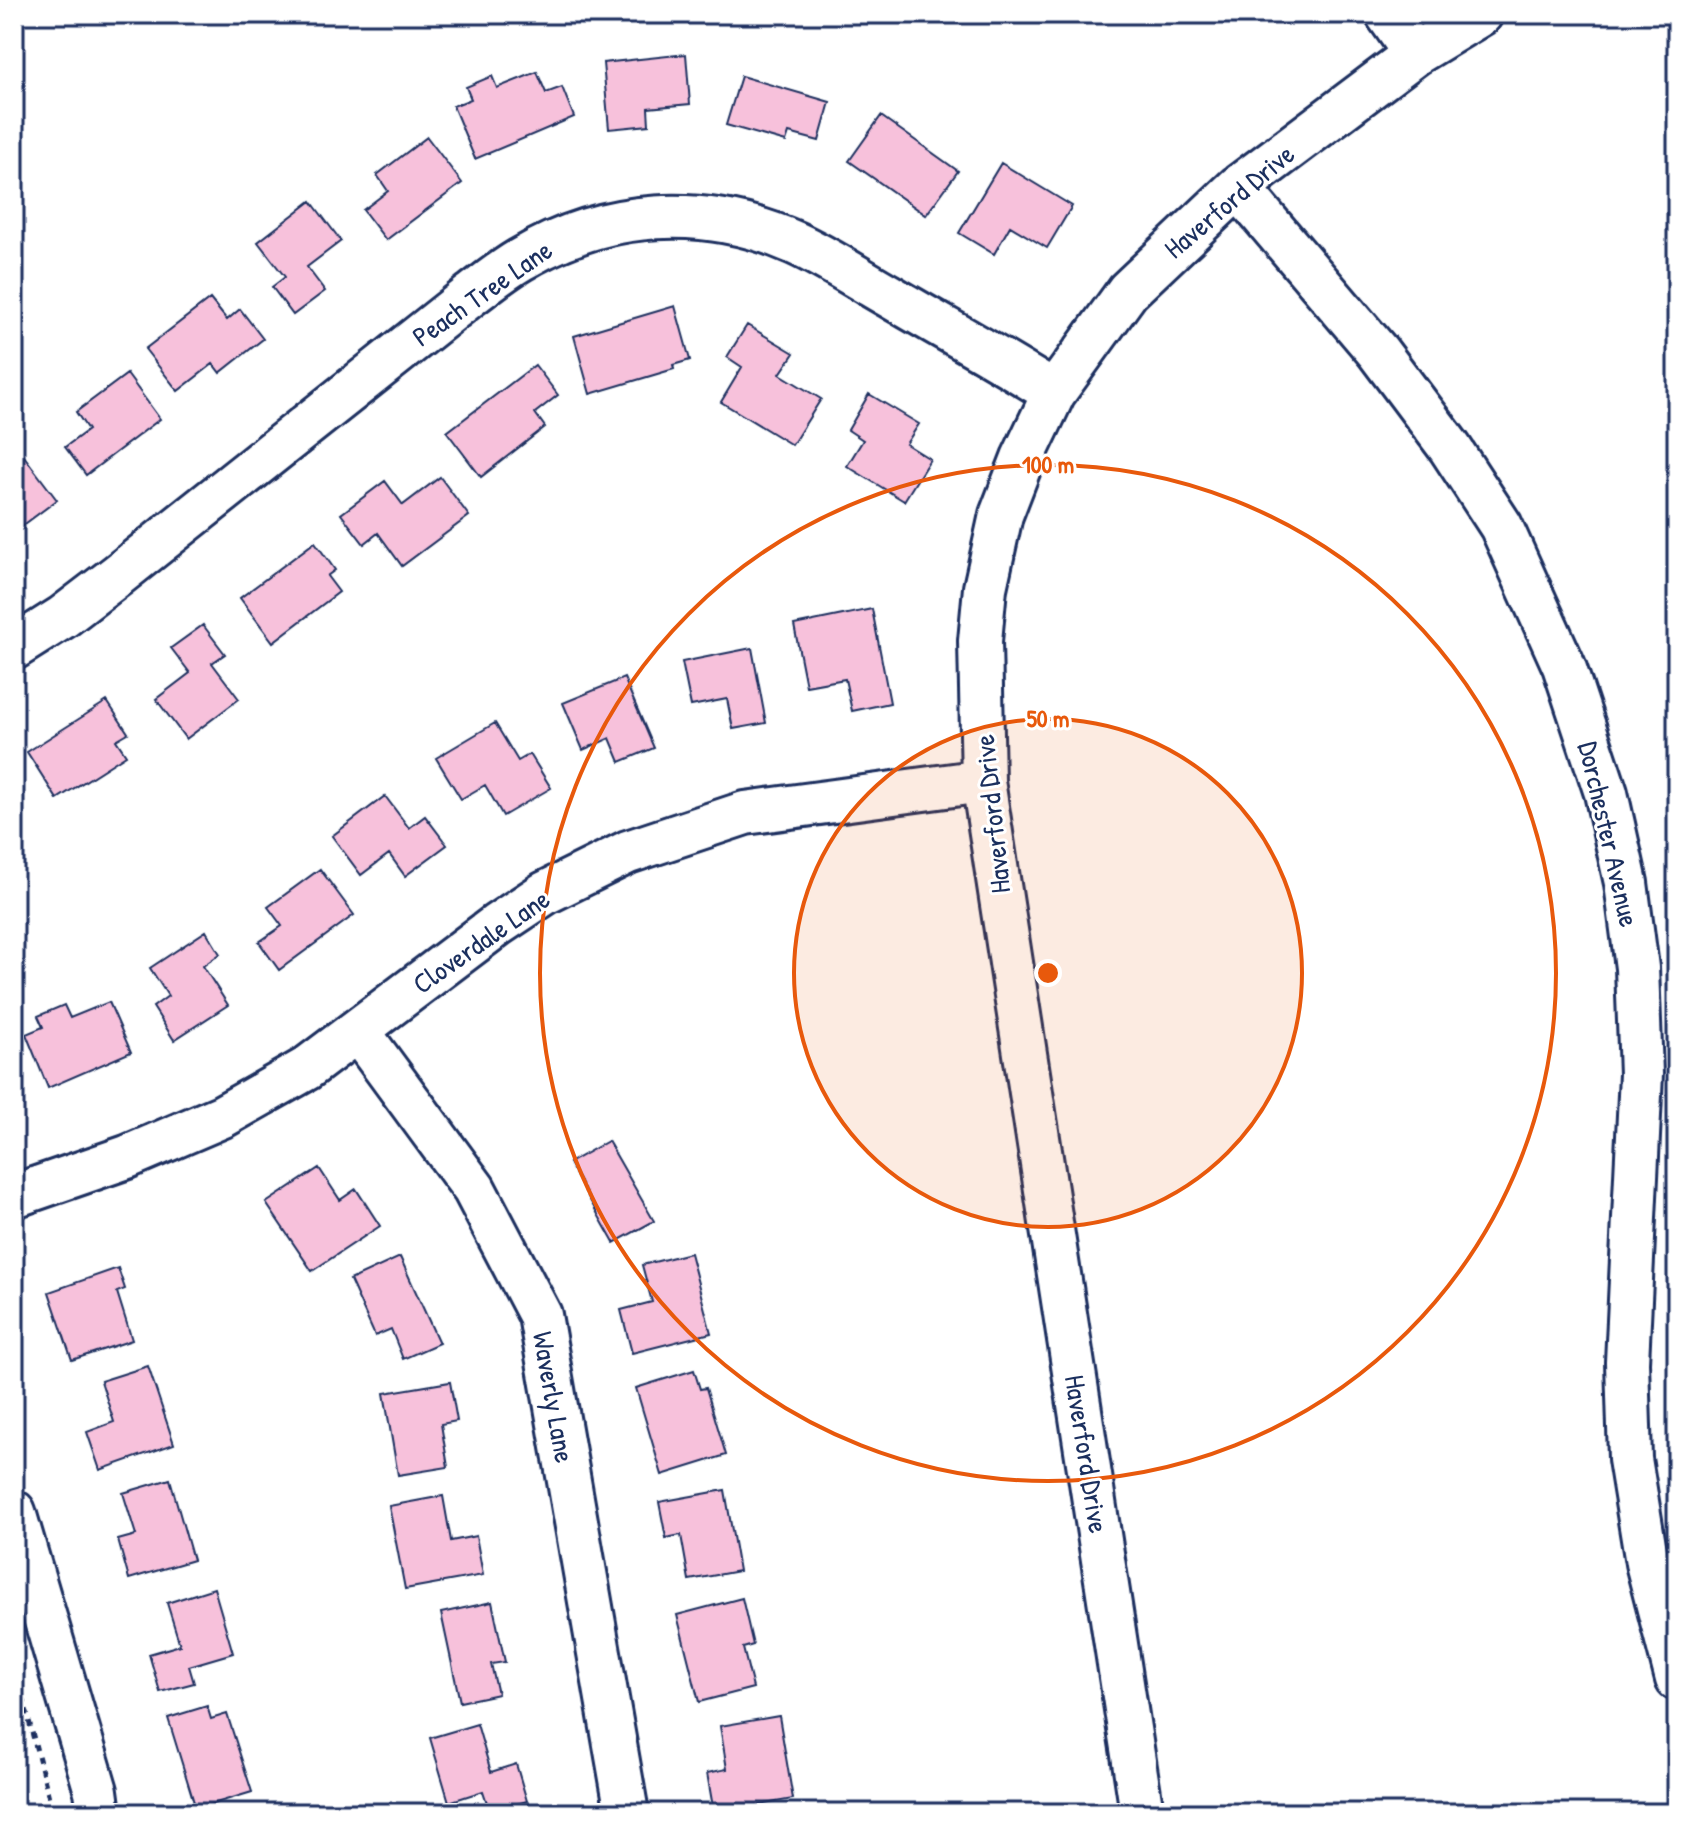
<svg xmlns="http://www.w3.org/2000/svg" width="1691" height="1827" font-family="'Patrick Hand',sans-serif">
	<rect width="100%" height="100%" fill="#fff"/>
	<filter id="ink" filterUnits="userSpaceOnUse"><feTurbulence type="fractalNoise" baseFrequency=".0125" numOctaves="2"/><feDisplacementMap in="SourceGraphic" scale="16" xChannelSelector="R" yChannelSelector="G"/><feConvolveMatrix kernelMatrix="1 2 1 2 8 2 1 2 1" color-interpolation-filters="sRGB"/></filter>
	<g filter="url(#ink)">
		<path fill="#f7c1db" stroke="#1b2f5e" stroke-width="2" d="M686,54L690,104L648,108L649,125L609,129L603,63Z
			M537,72L546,93L562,87L574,117L475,159L453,106L471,99L466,87L492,76L497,88Z
			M741,76L830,102L819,141L789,133L786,142L726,125Z
			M881,116L958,171L926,215L849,161Z
			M427,137L462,183L386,240L363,210L388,191L377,175Z
			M1001,163L1072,206L1047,248L1010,226L994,254L959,233Z
			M311,201L341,241L307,267L325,291L293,315L272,287L285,277L258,242Z
			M210,299L227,320L240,309L263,339L220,373L213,364L178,391L145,349Z
			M675,306L690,360L673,365L674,369L590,394L574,336Z
			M747,325L794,353L780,374L821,399L792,445L721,402L742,367L727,357Z
			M535,365L558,395L535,413L545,427L481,477L447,432Z
			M127,374L160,419L86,475L65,447L88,430L76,412Z
			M869,394L919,424L906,444L930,459L904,501L847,466L863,440L848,430Z
			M24,456L57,500L14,532V463Z
			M440,477L469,516L402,566L378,533L364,544L341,514L385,481L403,505Z
			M315,542L335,570L327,576L339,592L273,642L240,598Z
			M872,609L890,703L852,711L845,679L806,686L794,625Z
			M203,625L225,654L212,663L239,699L186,739L156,699L190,673L171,648Z
			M752,648L766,723L733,729L727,699L691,706L682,662Z
			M624,678L654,748L620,762L610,738L583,750L563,703Z
			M107,701L128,733L116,740L126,755L57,799L27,752Z
			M495,723L518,761L530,754L551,788L503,816L485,785L461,799L436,758Z
			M385,796L409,828L425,816L447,845L405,876L389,854L361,875L332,836Z
			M320,869L354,915L279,970L259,942L282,926L268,907Z
			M206,931L220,954L203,966L228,1005L174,1040L153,1007L168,996L150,968Z
			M109,1002L131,1052L48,1088L26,1034L43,1027L38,1016L64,1005L70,1018Z
			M608,1141L654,1221L614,1243L569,1163Z
			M319,1168L340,1200L356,1189L380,1226L312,1271L266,1203Z
			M690,1253L711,1333L632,1353L621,1310L652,1302L642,1265Z
			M400,1257L439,1343L403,1359L391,1329L375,1336L350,1280Z
			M118,1268L125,1289L117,1292L132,1340L72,1360L49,1292Z
			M148,1366L174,1444L100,1470L87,1432L114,1422L101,1381Z
			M694,1370L700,1389L706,1388L726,1455L662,1475L636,1388Z
			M450,1382L457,1421L441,1424L448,1467L398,1475L384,1393Z
			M170,1479L193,1560L129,1579L118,1540L136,1535L123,1493Z
			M725,1490L739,1571L689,1580L681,1535L666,1538L659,1502Z
			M443,1496L451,1541L476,1536L483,1575L405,1589L389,1506Z
			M214,1588L233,1653L189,1666L194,1683L160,1692L149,1654L180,1645L167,1603Z
			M742,1598L753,1645L743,1648L753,1688L699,1702L677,1615Z
			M492,1602L505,1662L491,1664L498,1694L460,1702L441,1613Z
			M207,1706L211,1719L227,1714L252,1792L196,1809L168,1718Z
			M779,1716L793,1799L714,1813L707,1773L727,1769L720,1726Z
			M477,1724L491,1772L516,1764L527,1801L490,1812L483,1791L449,1802L430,1738Z"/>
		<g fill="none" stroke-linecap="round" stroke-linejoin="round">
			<g stroke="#1b2f5e" stroke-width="48">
				<path id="minor" d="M1387,14L1415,54
					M1238,187L1378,352L1450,448L1501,526L1564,666L1606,793L1626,883L1637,968L1641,1074L1627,1362L1630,1459L1647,1563L1677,1679
					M14,648L63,617L118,575L471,295C487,283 503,270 520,260C605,209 705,203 795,243C828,258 859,279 891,297C945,329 1001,359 1054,393
					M358,1031L474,1189L540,1315L627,1813
					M14,1196L127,1157L223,1116L306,1069L497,925L545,893L628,852L745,813L983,781
					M14,1512L96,1791L99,1813
					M1142,1813L983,781L980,641L985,588L1001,515L1023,458L1054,393L1128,291L1238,187L1415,54L1481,14"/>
			</g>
			<path stroke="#1b2f5e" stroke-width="5" stroke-dasharray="6 6" stroke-linecap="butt" d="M14,1663L53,1813"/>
			<use href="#minor" stroke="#fff" stroke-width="42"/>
		</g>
	</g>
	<circle cx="1048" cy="973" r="254" fill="#e8590c" fill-opacity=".12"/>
	<g fill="none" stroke="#e8590c" stroke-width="4">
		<circle cx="1048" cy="973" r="254"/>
		<circle cx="1048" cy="973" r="508"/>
	</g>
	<g text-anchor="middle" stroke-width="6" stroke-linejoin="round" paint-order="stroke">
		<g font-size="28" fill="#1b2f5e" stroke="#fff">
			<text transform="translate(1229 201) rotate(-40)" y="10">Haverford Drive</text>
			<text transform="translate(482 293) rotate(-35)" y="10">Peach Tree Lane</text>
			<text transform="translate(992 814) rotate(-96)" y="10">Haverford Drive</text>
			<text transform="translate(1609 834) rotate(77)" y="10">Dorchester Avenue</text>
			<text transform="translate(481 941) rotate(-35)" y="10">Cloverdale Lane</text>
			<text transform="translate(554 1397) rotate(80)" y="10">Waverly Lane</text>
			<text transform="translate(1087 1454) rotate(81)" y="10">Haverford Drive</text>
		</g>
	</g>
	<circle cx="1048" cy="973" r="12" fill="#e8590c" stroke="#fff" stroke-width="4"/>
	<g font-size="24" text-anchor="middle" font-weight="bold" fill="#e8590c" stroke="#fff" stroke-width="6" stroke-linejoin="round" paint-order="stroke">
		<text x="1048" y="473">100 m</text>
		<text x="1048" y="727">50 m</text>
	</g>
	<rect width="1691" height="1827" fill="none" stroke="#fff" stroke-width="48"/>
	<rect x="24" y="24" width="1643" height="1779" fill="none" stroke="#1b2f5e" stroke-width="3" filter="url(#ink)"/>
</svg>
